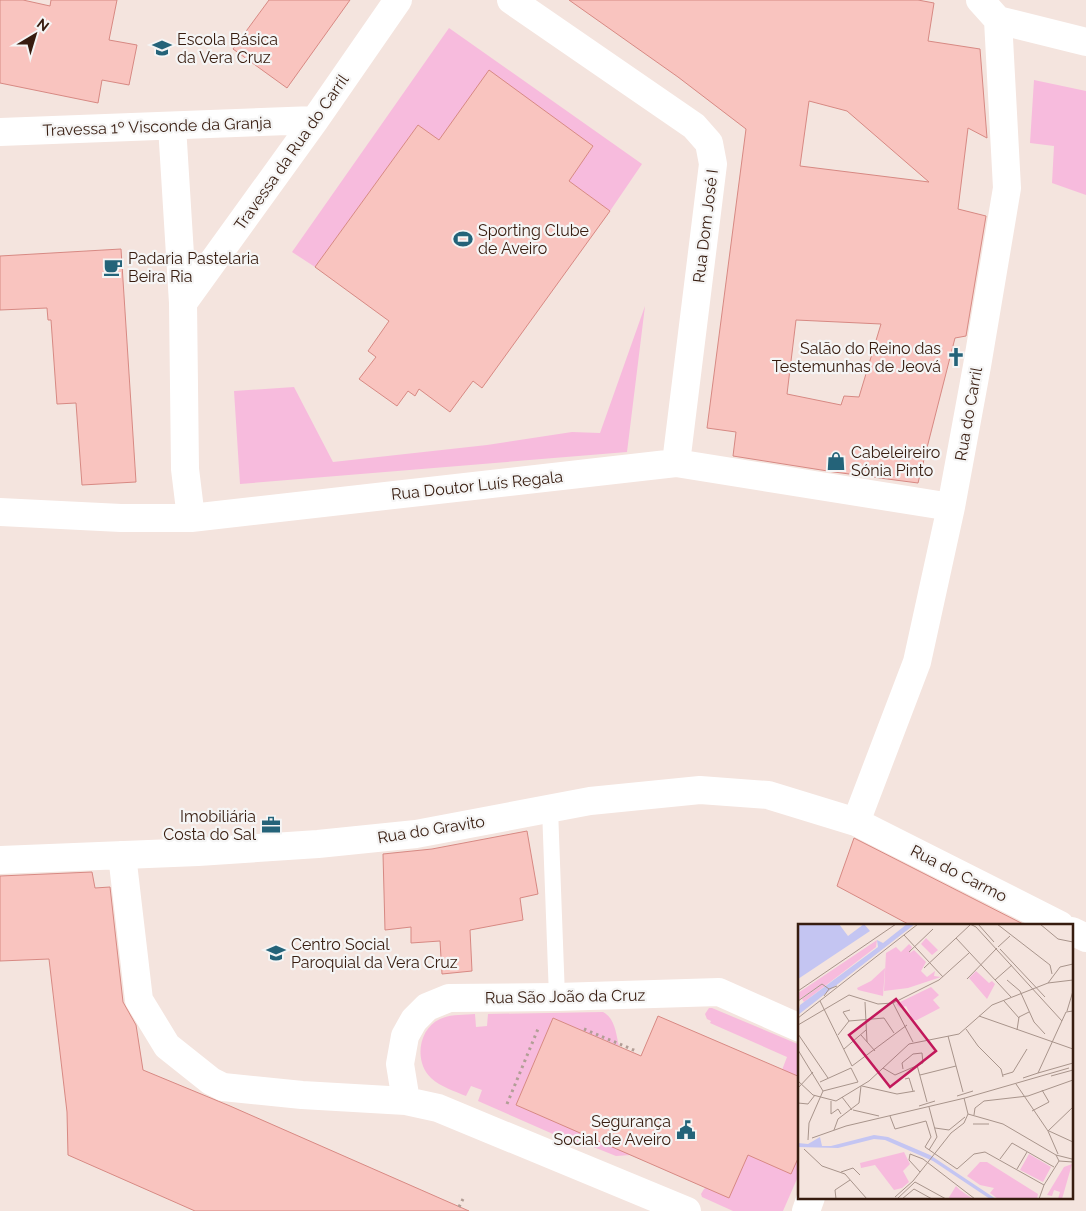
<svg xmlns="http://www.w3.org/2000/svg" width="1086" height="1211" font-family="Raleway,sans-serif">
	<rect width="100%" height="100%" fill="#f4e4de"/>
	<path fill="#f7bbdd" d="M449,28L642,164L610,211L569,181L593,146L489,71L439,140L418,125L315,267L292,252Z
		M1034,80L1086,91V195L1052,183L1054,146L1030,143Z
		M645,306L627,452L240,484L234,391L294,387L333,462L487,445L572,432L600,433Z
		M709,1008H712L800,1045V1077L782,1070L787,1057L710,1023L711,1021L707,1019L705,1014Z
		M603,1012C615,1018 616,1034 619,1046L553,1018L516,1105L631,1155L616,1156L586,1144L585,1148L478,1101L482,1090L471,1086L466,1096C454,1091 441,1087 431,1078C414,1062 418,1029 440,1019C451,1014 464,1015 475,1014L476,1027L487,1026L488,1014Z
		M800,1154V1172L783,1211H733L702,1197L701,1194L704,1189L748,1155Z"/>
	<path fill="#f9c4bf" stroke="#d78983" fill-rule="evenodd" d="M0,0H23L50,6L51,0H117L109,40L137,45L129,85L102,80L98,103L0,83Z
		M269,0H350L287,88L233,49Z
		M569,0H918L934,3L928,41L980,49L987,138L968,128L958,209L986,216L966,336L955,338L918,483L834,472L733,456L736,432L707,428L746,129L678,77ZM809,101L847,111L929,182L800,166ZM796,320L881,324L859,397L844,396L841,405L787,394Z
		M489,70L593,146L569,181L610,211L482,388L473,381L450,412L419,389L415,396L408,391L397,406L359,379L376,357L368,351L389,321L315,267L418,125L439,140Z
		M121,249L136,482L82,485L76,403L57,404L51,320H48L47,308L0,310V256Z
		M527,831L538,894L520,898L523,920L470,930L472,971L442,974L440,941L411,943V927L385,930L383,854L432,849Z
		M854,838L1025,925H910L837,886Z
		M92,872L95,888L110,887L123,1002L136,1025L143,1070L230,1106L469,1211H195L68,1155L67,1112L49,959L0,961V876Z
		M658,1016L800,1077V1154L791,1174L748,1155L729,1198L516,1105L553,1018L641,1056Z"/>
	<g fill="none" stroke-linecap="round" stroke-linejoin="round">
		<path stroke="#b29e96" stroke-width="3" stroke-dasharray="2.5 4" stroke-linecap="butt" d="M584,1029L636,1051
			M507,1104L538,1029
			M459,1207L463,1199"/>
		<path stroke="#fff" stroke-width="16" d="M550,809L557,997"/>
		<path stroke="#fff" stroke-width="28" d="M511,0L694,126L709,143L713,164L676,463
			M998,20L1086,42
			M172,126L183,303L185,469L191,518
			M0,132L315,120
			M183,303L315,120L398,0
			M0,512L121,518H191L676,463L951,507
			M856,822L917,662L951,507L977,366L1007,188L998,20L980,0
			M122,855L139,1000L167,1046L211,1081L223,1087L302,1095L406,1101L438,1108L687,1211
			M0,860L198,852L318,844L416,834L590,801L700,790L768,795L856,822L1060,925
			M1072,931L1086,938
			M406,1101L400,1064L405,1036L414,1020L427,1007L449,998L557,997L719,992L800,1028
			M806,1211L811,1197"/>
	</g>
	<defs>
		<g id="school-bare" transform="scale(1.5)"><path d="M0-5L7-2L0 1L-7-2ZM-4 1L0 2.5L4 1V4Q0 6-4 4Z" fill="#246379" stroke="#f5f5f5" stroke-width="2.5" paint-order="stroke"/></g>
		<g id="stadium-bare" transform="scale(1.5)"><path d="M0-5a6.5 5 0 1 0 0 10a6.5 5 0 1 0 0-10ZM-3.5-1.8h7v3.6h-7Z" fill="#246379" stroke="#f5f5f5" stroke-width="2.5" paint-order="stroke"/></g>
		<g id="cafe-bare" transform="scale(1.5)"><path d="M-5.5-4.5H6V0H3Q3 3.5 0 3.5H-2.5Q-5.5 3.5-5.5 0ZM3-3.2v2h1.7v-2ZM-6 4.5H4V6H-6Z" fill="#246379" stroke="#f5f5f5" stroke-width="2.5" paint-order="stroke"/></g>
		<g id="church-bare" transform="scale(1.5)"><path d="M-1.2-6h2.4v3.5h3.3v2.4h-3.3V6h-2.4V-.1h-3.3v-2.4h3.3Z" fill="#246379" stroke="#f5f5f5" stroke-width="2.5" paint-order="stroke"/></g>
		<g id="shop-bare" transform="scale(1.5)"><path d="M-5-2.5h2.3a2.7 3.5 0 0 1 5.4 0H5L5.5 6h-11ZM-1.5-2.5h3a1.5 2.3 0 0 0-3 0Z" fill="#246379" stroke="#f5f5f5" stroke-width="2.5" paint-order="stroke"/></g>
		<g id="office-bare" transform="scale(1.5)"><path d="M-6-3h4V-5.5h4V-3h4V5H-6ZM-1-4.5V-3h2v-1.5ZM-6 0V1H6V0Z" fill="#246379" stroke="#f5f5f5" stroke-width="2.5" paint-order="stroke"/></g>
		<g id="civic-bare" transform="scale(1.5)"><path d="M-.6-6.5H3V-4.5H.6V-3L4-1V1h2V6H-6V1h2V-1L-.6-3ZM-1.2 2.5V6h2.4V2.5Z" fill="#246379" stroke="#f5f5f5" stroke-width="2.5" paint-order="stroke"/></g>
	</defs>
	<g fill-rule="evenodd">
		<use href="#school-bare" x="162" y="48"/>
		<use href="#stadium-bare" x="463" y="239"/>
		<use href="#cafe-bare" x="113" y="267"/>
		<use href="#church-bare" x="956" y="357"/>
		<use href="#shop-bare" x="836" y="461"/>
		<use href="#office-bare" x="271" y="825"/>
		<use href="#school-bare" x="276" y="953"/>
		<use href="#civic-bare" x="686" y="1130"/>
	</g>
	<g text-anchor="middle" stroke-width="4.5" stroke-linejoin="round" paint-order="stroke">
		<g font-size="16" fill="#371c0f" stroke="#f5f5f5" text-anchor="start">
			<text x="177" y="45">Escola Básica<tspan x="177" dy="18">da Vera Cruz</tspan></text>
			<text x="478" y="236">Sporting Clube<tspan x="478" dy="18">de Aveiro</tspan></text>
			<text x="128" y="264">Padaria Pastelaria<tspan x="128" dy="18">Beira Ria</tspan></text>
			<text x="941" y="354" text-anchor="end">Salão do Reino das<tspan x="941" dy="18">Testemunhas de Jeová</tspan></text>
			<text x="851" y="458">Cabeleireiro<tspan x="851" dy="18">Sónia Pinto</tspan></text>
			<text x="256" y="822" text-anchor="end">Imobiliária<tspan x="256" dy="18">Costa do Sal</tspan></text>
			<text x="291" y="950">Centro Social<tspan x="291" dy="18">Paroquial da Vera Cruz</tspan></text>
			<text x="671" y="1127" text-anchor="end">Segurança<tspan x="671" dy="18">Social de Aveiro</tspan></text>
		</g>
		<g font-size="16" fill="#371c0f" stroke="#f5f5f5">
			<text transform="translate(157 126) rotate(-2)" y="6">Travessa 1º Visconde da Granja</text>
			<text transform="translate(291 152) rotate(-55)" y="6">Travessa da Rua do Carril</text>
			<text transform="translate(705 226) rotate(-83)" y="6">Rua Dom José I</text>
			<text transform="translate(968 414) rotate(-80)" y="6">Rua do Carril</text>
			<text transform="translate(477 485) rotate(-6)" y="6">Rua Doutor Luís Regala</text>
			<text transform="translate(431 829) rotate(-9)" y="6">Rua do Gravito</text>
			<text transform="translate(959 873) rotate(27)" y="6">Rua do Carmo</text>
			<text transform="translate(565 996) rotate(-1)" y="6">Rua São João da Cruz</text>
		</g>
	</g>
	<g transform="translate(798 924)">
		<rect width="275" height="275" fill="#f4e4de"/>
		<path d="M128,14L140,26L134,31L123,20ZM79,16L78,23L6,78L4,75L26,59L0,76V69ZM111,20L114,23L112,29L116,26L128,38L123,47L129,53L137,47L136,52L143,53L110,64L86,67L88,29L98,23L103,28ZM87,44L85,72L60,66L59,64L73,57ZM178,47L191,59L194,57L197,60L189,75L171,54ZM133,63L141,71L135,76L142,84L119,96H115L108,82L102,84L98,80ZM106,228L112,240L105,247L111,258L104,264L96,266L77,241L63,244L62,239ZM231,230L253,243L245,258L222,246ZM182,238H189L240,270L239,275H200L192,269L196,264L182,261L169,252ZM274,240L264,275H260L262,268L256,266L254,272L249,271L266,243ZM158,262L162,266L175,275H150Z" fill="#f7bbdd"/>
		<path d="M0,0H41L50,12L66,0L72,7L0,55ZM109,0H117L0,91L2,81L80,23L79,16L85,19ZM76,211L90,213L132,231L198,275H192L135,237L87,216L76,215L40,224L0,223V219L10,220L22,213L24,222H33Z" fill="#c4c5f2"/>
		<path fill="none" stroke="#a8948b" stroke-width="1" d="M172,0L178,3L264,97M180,0L196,18M199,0L252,41L254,50M242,0L260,15L275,18M106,11L145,53M158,14L213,73M200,23L212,12M202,25L247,73M111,28L135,5M126,44L172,1M169,55L199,24M197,56L214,41M209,56L222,67L236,98L247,110M250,59L262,43L275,40M0,67L98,0M51,71L80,80L95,79L115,118M26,72L31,65L39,62M0,77L24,60L31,65M22,77L54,142M206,77L221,94M67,78L69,118M95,79L141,56L171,29M269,87L275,67M181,92L275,125M0,94L120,0M51,97L86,94L96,109M51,97L45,88L52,86M0,101L51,71M168,105L180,122L203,145L205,153M219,106L221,93L231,88M0,110L30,154M40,111L51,97M63,111L77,127M150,112L165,168M46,125L68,106M0,126L25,167L11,199L10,216M119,141L129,178M54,142L109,101M53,144L60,158M85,144L97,151L125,139L124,129L115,130L104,139L105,145M240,149L275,139M122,151L158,142M205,151L215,148L229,125M253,152L275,146M225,154L240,149L268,88L275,87M107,155L111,154L115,167M0,157L15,171L38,177L71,157L111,120L161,110L194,81L250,59L275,56M22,158L53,144M218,160L250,207L260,230M64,162L99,170L117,167M0,164L15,148M25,167L60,158M159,172L175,167M44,173L54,186M166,174L170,190M33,177V190L40,185L43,190M0,179L10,180L17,171M121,182L137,177M131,183L139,213L131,226M55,186L81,192M234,187L251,178L244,166M170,190L205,200L258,231M176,191L177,184L186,177L230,172L275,156M92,192L97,205L128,197L133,213L127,223L159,245L176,230L187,228L246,261M175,200H191M48,202L167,174L271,144M137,204L151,206L167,193M36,206L40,195L61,179L63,162M250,207L275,183M251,207L275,218M14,214L48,202M6,225L24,242L47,250L69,275M258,231L261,237L275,238M258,231L274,235M202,235L214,219L256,243M219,245L229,228M43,248L55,244L62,251M122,248L111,236L112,230L125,235L177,275M117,258L148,275M97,273L115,257L153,209L166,199L170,190M38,275L37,266L52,256M99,275L117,258M104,275L116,265L134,275M241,275L246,261L261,237"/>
		<path fill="#c2185b" fill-opacity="0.15" stroke="#c2185b" stroke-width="2.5" d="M98,75L138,127L92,163L51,111Z"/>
		<rect width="275" height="275" fill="none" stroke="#371c0f" stroke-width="2.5"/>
	</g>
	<g transform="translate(35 35) rotate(38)" stroke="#f5f5f5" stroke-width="4" paint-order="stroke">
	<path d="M0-4L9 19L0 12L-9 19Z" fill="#371c0f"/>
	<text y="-8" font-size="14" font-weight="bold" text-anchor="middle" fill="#371c0f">N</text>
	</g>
</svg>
